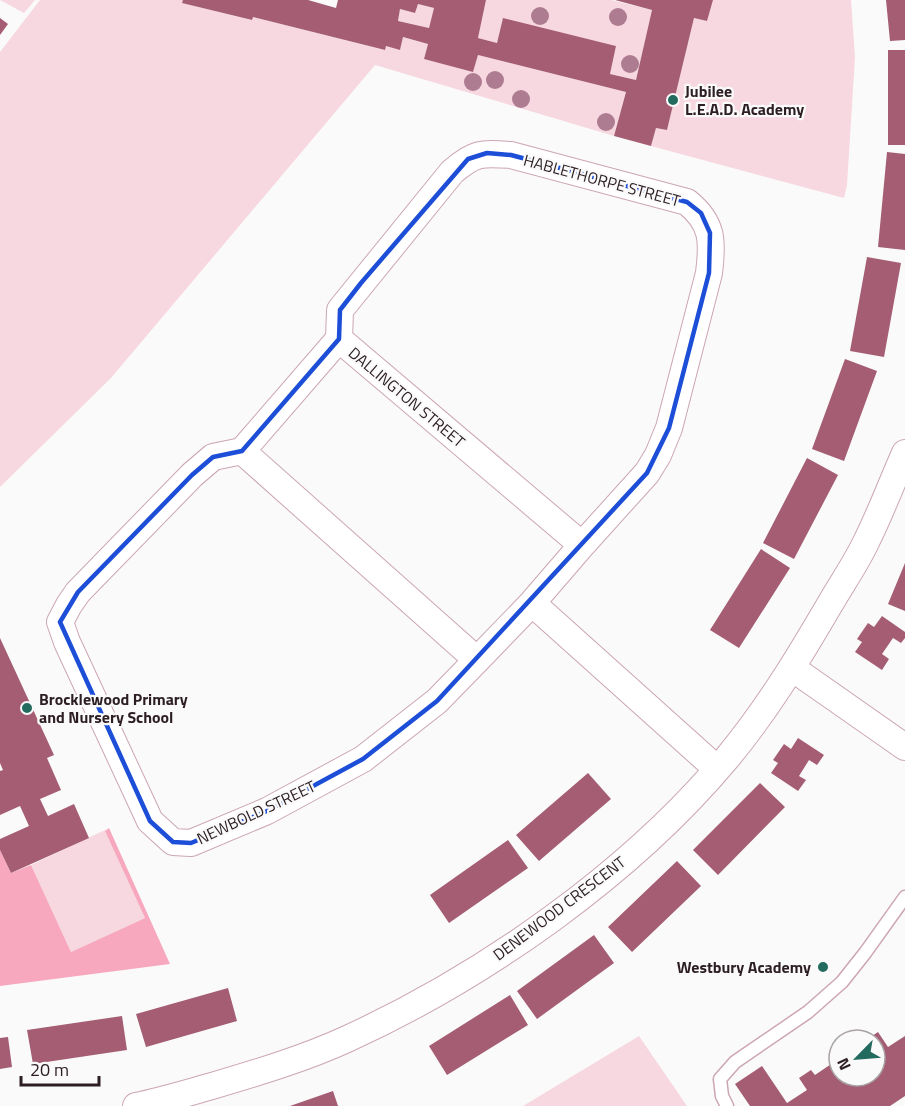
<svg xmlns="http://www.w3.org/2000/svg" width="905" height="1106" font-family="'Titillium Web',sans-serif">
	<rect width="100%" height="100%" fill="#fafafa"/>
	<path fill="#f7d8e0" d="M0,0H35L24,13Z
		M40,0H183V3L251,20L253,17L384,50L386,46L400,50L403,37L428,44L424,59L473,71L478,55L626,92L614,136L375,65L111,378L0,487V52Z
		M486,0H611L652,10L636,80L610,74L616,46L503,19L497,43L478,38Z
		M713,0H851L855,57L847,185L844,198L651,146L656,128L667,130L694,18L707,21Z
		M418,4L434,8L429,28L398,21L400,9L415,13Z
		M105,830L145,918L71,952L31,865Z
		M639,1036L687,1106H523Z"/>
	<path fill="#f7a8bf" d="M109,828L170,964L0,986V850L11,873L31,865L71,952L145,918L105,831Z"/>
	<path fill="#a45d73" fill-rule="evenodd" d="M183,0H308L336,8L338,0H486L478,38L497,43L503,18L616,46L610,74L636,80L652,10L615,0H713L707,21L694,18L667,130L656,128L651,146L614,136L626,92L478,55L473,72L424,59L428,44L403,37L400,50L386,46L385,50L253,17L252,20L182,3ZM418,4L434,8L429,28L398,21L400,9L415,13Z
		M886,0H905V40L890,41Z
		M0,18L8,24L0,35Z
		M888,50H905V145H888Z
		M887,152L905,154V250L878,247Z
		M867,257L901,263L884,357L850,351Z
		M845,359L877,371L844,461L812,449Z
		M807,458L838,475L794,559L763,543Z
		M761,549L790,568L739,648L710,630Z
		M905,563V611L888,604Z
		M882,616L905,632V638L901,643L893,638L882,654L889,659L882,670L855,652L862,642L857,639L868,623L874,627Z
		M0,638L54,755L47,758L61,790L40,799L48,816L74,804L89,838L11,873L0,850V839L29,826L20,806L0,815V771L3,770L0,763Z
		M798,738L824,755L817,765L809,760L799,776L806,780L798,791L771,773L778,763L773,760L784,744L791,749Z
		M588,773L611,799L539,861L516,835Z
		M760,783L785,807L718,875L693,850Z
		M508,840L528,868L449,923L430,895Z
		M677,861L701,886L632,952L608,927Z
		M594,935L614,963L537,1019L517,991Z
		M228,988L237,1021L146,1047L136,1014Z
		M510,995L528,1025L447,1075L429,1046Z
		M122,1016L127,1050L33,1064L27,1030Z
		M878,1032L888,1047L905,1036V1096L890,1106H750L735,1084L762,1066L787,1103L807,1090L799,1078L811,1070L815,1075L837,1060L833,1053L839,1049V1076H875V1040H866Z
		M8,1037L12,1067L0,1069V1038Z
		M333,1091L338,1106H290Z"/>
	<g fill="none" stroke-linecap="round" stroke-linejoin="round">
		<g stroke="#cca6b0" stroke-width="15">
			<path id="lane" d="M727,1106L722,1096L720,1079L735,1062L808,1012L842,982L865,953L905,897"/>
		</g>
		<g stroke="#cca6b0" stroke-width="28">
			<path id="street" d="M339,339L340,310L452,172C475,152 482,153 511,155L687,202C713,223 713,241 709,273L669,428L658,455L647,473L582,545
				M242,451L213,457L192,475L78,592L69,605L60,622L67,642L150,821L173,842L191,843L267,811L363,759L437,701L477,660
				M532,603L582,545L339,339L242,451L477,660L532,603L717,769
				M792,668L905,747
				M136,1106C161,1101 187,1093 212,1086C256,1073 306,1058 347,1039C485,976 630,874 727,758C767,710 799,657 830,604C842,583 857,562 867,540C881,512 892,482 905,453"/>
		</g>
		<use href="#lane" stroke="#fff" stroke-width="12"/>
		<use href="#street" stroke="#fff" stroke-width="26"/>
	</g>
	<g fill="#ae7c91">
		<circle cx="540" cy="16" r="9"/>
		<circle cx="618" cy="17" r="9"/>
		<circle cx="630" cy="64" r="9"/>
		<circle cx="495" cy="80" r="9"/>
		<circle cx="473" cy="82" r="9"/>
		<circle cx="521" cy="99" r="9"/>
		<circle cx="606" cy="122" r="9"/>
	</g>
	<path fill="none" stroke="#1d4ed8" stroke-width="4.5" stroke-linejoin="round" d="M487,153L511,155L687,202L701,213L710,233L709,273L669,428L647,473L437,701L363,759L267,811L191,843L173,842L150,821L60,622L78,592L192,475L213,457L242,451L339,339L340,310L361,283L468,159Z"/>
	<g fill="#246b5f" stroke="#fafafa" stroke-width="2">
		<circle cx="673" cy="100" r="6"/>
		<circle cx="27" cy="708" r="6"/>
		<circle cx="823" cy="967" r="6"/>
	</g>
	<g text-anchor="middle" stroke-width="4.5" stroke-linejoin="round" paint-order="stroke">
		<g font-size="16" font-weight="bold" fill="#2c1e22" stroke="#fafafa" text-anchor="start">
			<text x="685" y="97">Jubilee<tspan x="685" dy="18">L.E.A.D. Academy</tspan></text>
			<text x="39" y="705">Brocklewood Primary<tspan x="39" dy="18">and Nursery School</tspan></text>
			<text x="811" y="973" text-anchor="end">Westbury Academy</text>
		</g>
		<g font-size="16" fill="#2c1e22" stroke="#fafafa">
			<text transform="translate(602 180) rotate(15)" y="6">HABLETHORPE STREET</text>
			<text transform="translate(407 397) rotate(40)" y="6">DALLINGTON STREET</text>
			<text transform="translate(256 812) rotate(-25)" y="6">NEWBOLD STREET</text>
			<text transform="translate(559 908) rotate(-37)" y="6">DENEWOOD CRESCENT</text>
		</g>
	</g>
	<g transform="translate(857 1058) rotate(245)"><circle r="28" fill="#fafafa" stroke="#a8a2a4" stroke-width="1.5"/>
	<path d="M0-4.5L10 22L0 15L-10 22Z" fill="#246b5f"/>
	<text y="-9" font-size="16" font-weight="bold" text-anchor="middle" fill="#2c1e22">N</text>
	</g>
	<path d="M21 1076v9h78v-9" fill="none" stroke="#2c1e22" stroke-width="3"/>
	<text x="30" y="1076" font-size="18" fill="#2c1e22" stroke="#fafafa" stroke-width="4.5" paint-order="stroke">20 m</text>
</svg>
